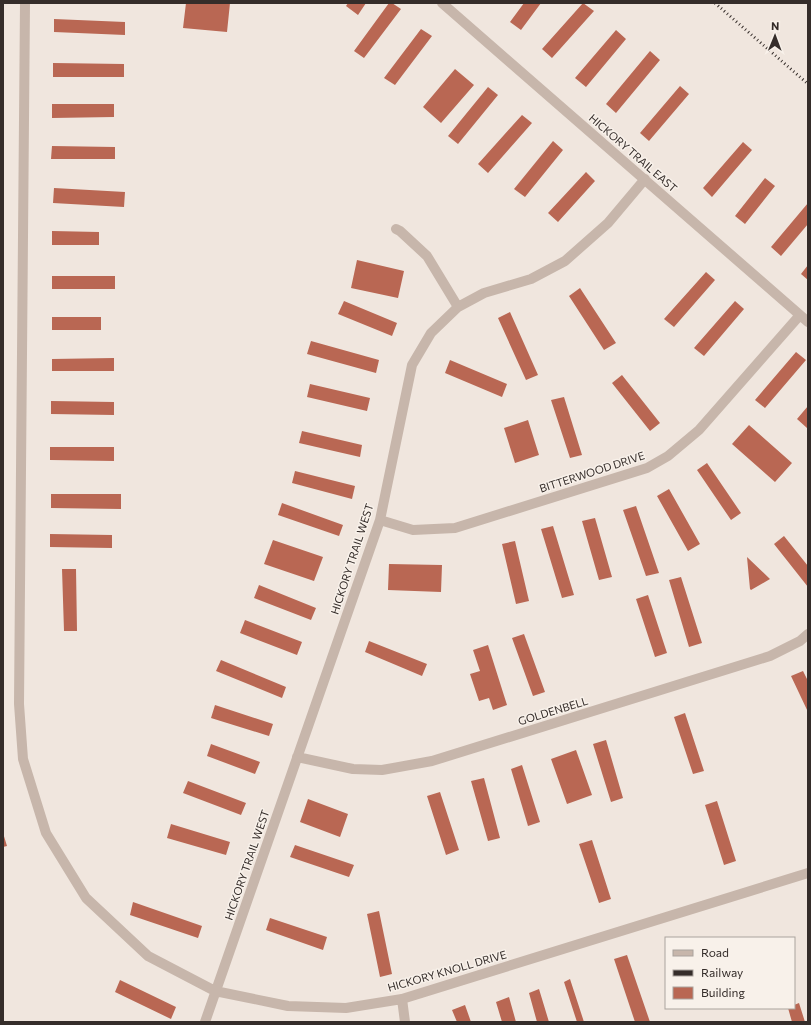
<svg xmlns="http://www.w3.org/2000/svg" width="811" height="1025" font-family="Commissioner,sans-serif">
	<rect width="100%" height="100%" fill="#f0e6de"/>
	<path fill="#b96753" d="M186,3H230L227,32L183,28Z
		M348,3H366L358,15L346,6Z
		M389,3H392L401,9L364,58L354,51Z
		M524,3H541L521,30L510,22Z
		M583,3L594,11L552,58L542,49Z
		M54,19L125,22V35L54,32Z
		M421,29L432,36L395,85L384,78Z
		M616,30L626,39L586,87L575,78Z
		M650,51L660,60L616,113L606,104Z
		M53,63L124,64V77H53Z
		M455,69L474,85L441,123L423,107Z
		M680,86L689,94L649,141L640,133Z
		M488,87L498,95L458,144L448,136Z
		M52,104H114V117L52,118Z
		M522,115L532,123L488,173L478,164Z
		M553,141L563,150L525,197L514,189Z
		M743,142L752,150L712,197L703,188Z
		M52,146L115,147V159H51Z
		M586,172L595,181L558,222L548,213Z
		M765,178L775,186L745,224L735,216Z
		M54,188L125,192L124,207L53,203Z
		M808,203V224L781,256L771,247Z
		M52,231L99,232V245H52Z
		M357,260L404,271L398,298L351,288Z
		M808,265V280L801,274Z
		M706,272L715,280L674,327L664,319Z
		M52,276H115V289H52Z
		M580,288L616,343L604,350L569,296Z
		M344,301L397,323L392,336L338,314Z
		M735,301L744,309L704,356L694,348Z
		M510,312L538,375L526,380L498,318Z
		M52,317H101V330H52Z
		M311,341L379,360L376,373L307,354Z
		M796,352L806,360L765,408L755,400Z
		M114,358V371H52V359Z
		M450,360L507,384L502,397L445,373Z
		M622,375L660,423L650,431L612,383Z
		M310,384L370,398L367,411L307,397Z
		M564,397L582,455L570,458L551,400Z
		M51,401L114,402V415L51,414Z
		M808,406V427L807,428L797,419Z
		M528,420L539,455L515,463L504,428Z
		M749,425L792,463L775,482L732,444Z
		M302,431L362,445L360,457L299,443Z
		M50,447H114V461L50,460Z
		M707,463L741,513L731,520L697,470Z
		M295,471L355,486L352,499L292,483Z
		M669,489L700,544L688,551L657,496Z
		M51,494H121V509L51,508Z
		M282,503L343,525L339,536L278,515Z
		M636,506L659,573L646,576L623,510Z
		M595,518L612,577L599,580L582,521Z
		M553,526L574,595L562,598L541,529Z
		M50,534L112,535V548L50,547Z
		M784,536L808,566V587L774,544Z
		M273,540L323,557L314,581L264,564Z
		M515,541L529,601L516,604L502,544Z
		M747,557L770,579L751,590L750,589Z
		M389,564L442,565L441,592L388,590Z
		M62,569H76L77,631H64Z
		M681,577L702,643L689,647L669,580Z
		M259,585L316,608L311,620L254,598Z
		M648,595L667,653L655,657L636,599Z
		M245,620L302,642L297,655L240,633Z
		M524,634L545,692L533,696L512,638Z
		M369,641L427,664L422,676L365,652Z
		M488,645L507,705L493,710L489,698L479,701L470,674L480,671L473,650Z
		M221,660L286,687L282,698L216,671Z
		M803,671L808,681V712L791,676Z
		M215,705L273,724L269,736L211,718Z
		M685,713L704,771L693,774L674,717Z
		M606,740L623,798L611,802L593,744Z
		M211,744L260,762L255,774L207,756Z
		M576,750L592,795L567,804L551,759Z
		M522,765L540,822L528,826L511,769Z
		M484,778L500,838L488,841L471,781Z
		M188,781L246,803L241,815L183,793Z
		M440,792L459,850L446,855L427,796Z
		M308,799L348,814L340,837L300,822Z
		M717,801L736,861L724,865L705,805Z
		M171,824L230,842L226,855L167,838Z
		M3,833L7,846L3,847Z
		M592,840L611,899L599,903L579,844Z
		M295,845L354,865L349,877L290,857Z
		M133,902L202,926L198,938L130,915Z
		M379,911L392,974L380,977L367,914Z
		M270,918L327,937L323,950L266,930Z
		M627,955L650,1022H635L614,959Z
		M570,979L584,1022H577L564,982Z
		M120,980L176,1007L171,1019L115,992Z
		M539,989L549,1022H537L529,993Z
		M509,997L516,1022H502L496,1002Z
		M799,1003L805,1022H792L788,1008H794V1005Z
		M465,1005L471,1022H457L452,1010Z"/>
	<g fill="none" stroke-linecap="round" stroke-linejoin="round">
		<path stroke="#c7b6ab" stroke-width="10" d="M25,3L19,704L23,759L46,833L86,898L148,956L215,991L288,1006L346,1008L402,999L808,873
			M442,3L808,322
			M396,229L400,231L427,256L458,307
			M380,520L413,530L455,528L647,468L668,456L699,430L800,315
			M297,757L353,769L382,770L432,761L770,656L800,641L808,634
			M402,999L405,1022
			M205,1022L380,520L412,365L431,333L458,307L484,293L531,279L565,261L608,223L645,179"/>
		<path stroke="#352d2a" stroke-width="3" stroke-dasharray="1 3" stroke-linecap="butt" d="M715,3L808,84"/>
	</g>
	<g text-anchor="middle" stroke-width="3" stroke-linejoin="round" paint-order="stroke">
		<g font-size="11" fill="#352d2a" stroke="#f8f1ea">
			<text transform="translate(633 153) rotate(41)" y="4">HICKORY TRAIL EAST</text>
			<text transform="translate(592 472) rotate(-18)" y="4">BITTERWOOD DRIVE</text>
			<text transform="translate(352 559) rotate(-72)" y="4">HICKORY TRAIL WEST</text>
			<text transform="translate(553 711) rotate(-17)" y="4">GOLDENBELL</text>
			<text transform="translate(247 865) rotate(-71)" y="4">HICKORY TRAIL WEST</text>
			<text transform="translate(447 971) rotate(-16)" y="4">HICKORY KNOLL DRIVE</text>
		</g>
	</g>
	<rect width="811" height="1025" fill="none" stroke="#352d2a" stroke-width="8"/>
	<rect x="665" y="937" width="130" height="72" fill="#f8f1ea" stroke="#aaa39d"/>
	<rect x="673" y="950" width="20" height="6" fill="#c7b6ab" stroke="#aaa39d"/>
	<text x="701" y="957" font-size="12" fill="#352d2a">Road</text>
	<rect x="673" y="970" width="20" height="6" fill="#352d2a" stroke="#aaa39d"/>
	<text x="701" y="977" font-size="12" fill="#352d2a">Railway</text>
	<rect x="673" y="987" width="20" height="12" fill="#b96753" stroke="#aaa39d"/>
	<text x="701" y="997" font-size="12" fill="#352d2a">Building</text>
	<g transform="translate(775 36) rotate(1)" stroke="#f8f1ea" stroke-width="3" paint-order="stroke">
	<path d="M0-3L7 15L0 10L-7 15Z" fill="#352d2a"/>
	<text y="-6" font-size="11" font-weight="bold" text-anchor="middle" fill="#352d2a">N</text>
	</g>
</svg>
